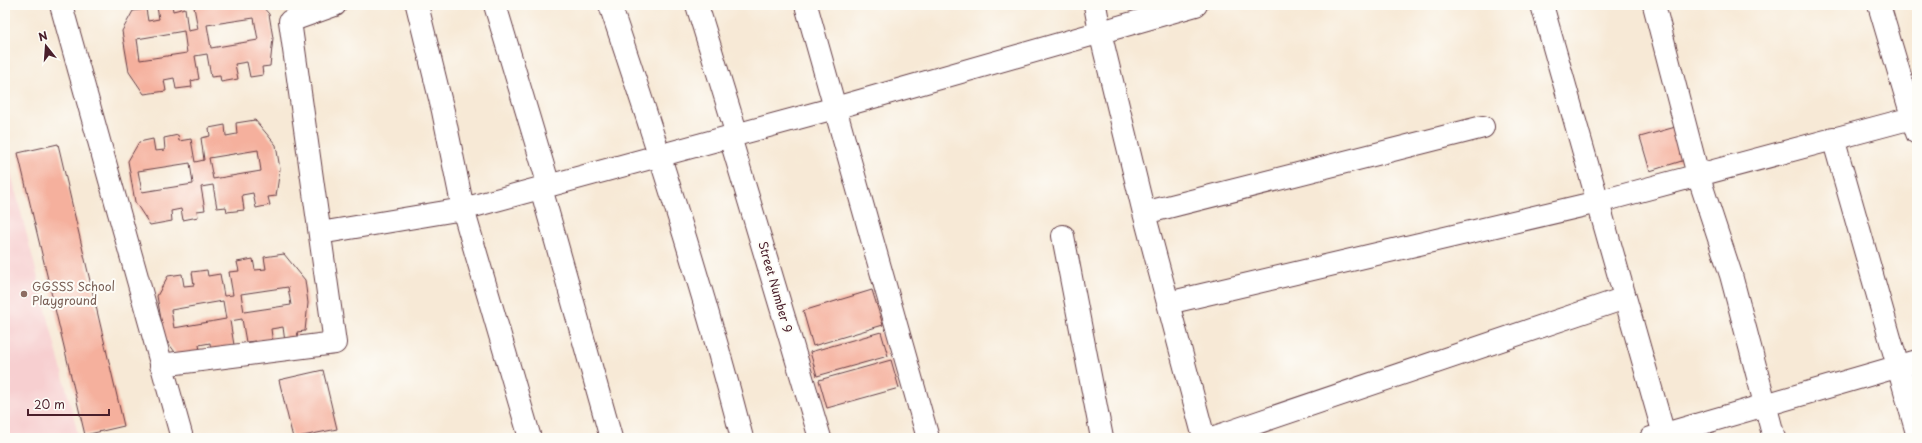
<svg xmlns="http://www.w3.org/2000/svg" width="1922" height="443" font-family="'Playpen Sans',sans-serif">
	<rect width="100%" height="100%" fill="#fdfcf7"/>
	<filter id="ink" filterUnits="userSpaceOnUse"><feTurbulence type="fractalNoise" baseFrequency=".025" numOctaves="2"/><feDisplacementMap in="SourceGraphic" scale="8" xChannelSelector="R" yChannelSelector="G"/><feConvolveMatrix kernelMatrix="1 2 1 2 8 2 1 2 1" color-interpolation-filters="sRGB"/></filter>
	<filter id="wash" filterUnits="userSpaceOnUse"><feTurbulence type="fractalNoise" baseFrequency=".012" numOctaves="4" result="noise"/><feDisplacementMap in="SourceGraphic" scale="16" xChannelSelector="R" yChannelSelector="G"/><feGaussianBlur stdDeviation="0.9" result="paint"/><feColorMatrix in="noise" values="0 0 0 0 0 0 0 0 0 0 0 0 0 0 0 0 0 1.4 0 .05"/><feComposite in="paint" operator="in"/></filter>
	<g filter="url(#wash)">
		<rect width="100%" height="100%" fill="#f7e9d6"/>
		<path fill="#f7cfd0" d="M5,150L79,438H5Z"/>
		<g id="blocks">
			<path fill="#f5b09d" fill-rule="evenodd" d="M172,5L173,11L185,8L188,31L198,29L194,7L203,5H261L269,14L273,38L270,66L262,67L263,75L250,77L247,62L235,64L238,79L221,82L220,76L211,77L207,54L195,56L199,79L191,81L192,87L176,89L174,78L164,80L166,91L144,94L129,72L122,31L133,11L146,9L148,21L159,19L157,7ZM254,18L258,40L211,48L207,25ZM184,31L187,53L140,60L137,39Z
				M255,120L276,145L280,169L276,196L268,197L270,205L256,208L253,193L242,195L244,210L227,212L226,207L217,208L213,185L201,187L205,210L197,211L198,217L183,220L181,209L171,211L172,221L150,225L135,202L128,161L139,142L153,139L155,151L165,150L164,138L178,135L179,141L191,139L195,162L204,160L201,138L210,136L209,128L225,125L226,136L237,134L236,123ZM258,150L261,171L213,179L209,158ZM190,163L193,184L142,192L138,171Z
				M1679,126L1688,159L1650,171L1640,137Z
				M58,144L124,426L85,435L18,153Z
				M284,254L305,280L308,303L305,331L297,332L299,340L285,342L283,327L271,329L273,344L256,347L255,341L246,342L242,319L230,321L234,345L226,346L227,351L211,354L210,343L199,345L201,356L180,359L164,337L157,296L168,276L182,274L184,286L194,285L192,272L207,270L208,276L220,274L224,296L233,295L229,272L239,271L237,262L253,259L255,270L266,269L264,257ZM288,287L291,305L244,312L241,294ZM223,301L226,319L174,328L171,310Z
				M872,290L883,325L813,346L803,311Z
				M881,332L888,356L817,376L810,352Z
				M891,360L899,388L827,408L819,380Z
				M323,370L337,429L293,438L279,380Z"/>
		</g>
	</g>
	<g filter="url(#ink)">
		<use href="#blocks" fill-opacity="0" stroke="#643d45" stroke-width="1"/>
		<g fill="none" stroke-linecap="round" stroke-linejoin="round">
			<g stroke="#643d45" stroke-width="24">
				<path id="street" d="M61,5L182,438
					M417,5L443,111L463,209L530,438
					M495,5L549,186
					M610,5C658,148 704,291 742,438
					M697,5L737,135
					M806,5L928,438
					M1095,5L1100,32L1144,213L1204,438
					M1542,5L1665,438
					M1654,5L1698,175L1731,275L1774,438
					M1879,5L1917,133
					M730,137L820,438
					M1833,138L1917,433
					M541,188L611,438
					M1144,213L1483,127
					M320,233L463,209L835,108L1196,5
					M1063,236L1102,438
					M1168,303L1598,202L1912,118
					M161,365L335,343L290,21L335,5
					M1212,438L1625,298
					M1651,438L1917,361"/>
			</g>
			<use href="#street" stroke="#fff" stroke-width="22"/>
		</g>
	</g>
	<circle fill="#8d6e63" stroke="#fdfcf7" stroke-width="1.5" cx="24" cy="294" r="4"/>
	<g text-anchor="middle" stroke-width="4" stroke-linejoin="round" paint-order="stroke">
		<g font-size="12" fill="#785e54" stroke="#fdfcf7" text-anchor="start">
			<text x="32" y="291">GGSSS School<tspan x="32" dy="14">Playground</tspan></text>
		</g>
		<g font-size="12" fill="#4a1f2b" stroke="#fdfcf7">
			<text transform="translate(775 287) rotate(74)" y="4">Street Number 9</text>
		</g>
	</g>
	<rect width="1922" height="443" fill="none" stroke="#fdfcf7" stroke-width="20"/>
	<g transform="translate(46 46) rotate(343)" stroke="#fdfcf7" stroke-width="3" paint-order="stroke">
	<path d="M0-3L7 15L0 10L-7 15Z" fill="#4a1f2b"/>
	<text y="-6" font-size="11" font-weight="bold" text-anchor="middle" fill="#4a1f2b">N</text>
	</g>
	<path d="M28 409v6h81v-6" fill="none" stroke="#4a1f2b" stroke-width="2"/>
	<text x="34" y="409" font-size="12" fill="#4a1f2b" stroke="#fdfcf7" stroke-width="3" paint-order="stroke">20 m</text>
</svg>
